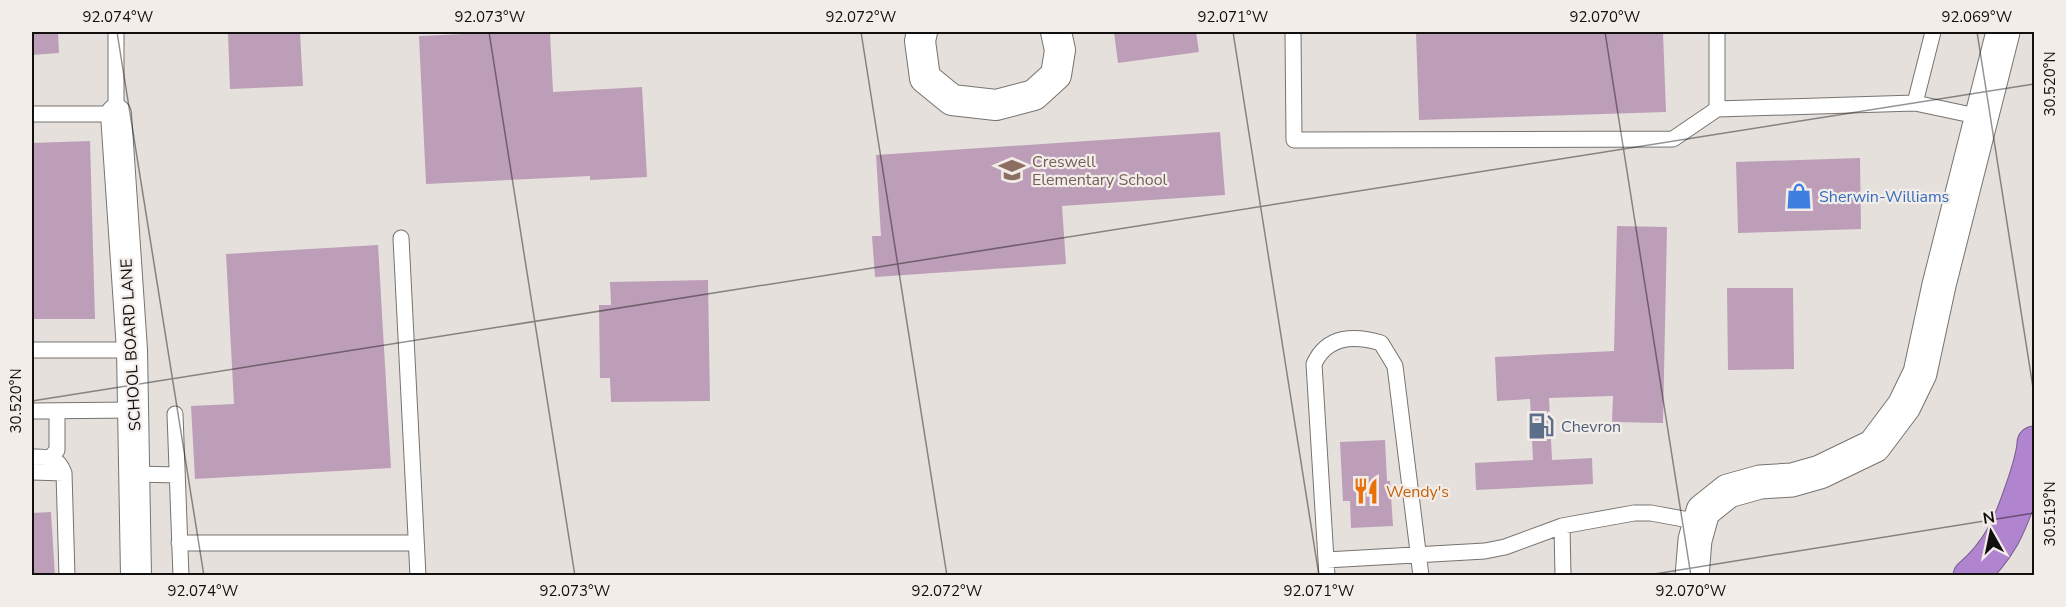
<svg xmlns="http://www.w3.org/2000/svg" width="2066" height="607" font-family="'Nunito Sans',sans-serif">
	<rect width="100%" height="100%" fill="#e5e0dc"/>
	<path fill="#bd9eb8" d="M32,32H58L59,53L32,55Z
		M228,32H300L303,86L230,89Z
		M512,32H550L553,92L642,87L647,177L590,180V176L426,184L419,36Z
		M1114,32H1196L1199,52L1118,63Z
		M1416,32H1663L1666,112L1419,120Z
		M1220,132L1225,195L1062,206L1066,264L875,277L872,236H881L876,155Z
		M90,141L95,319H32V143Z
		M1860,158L1861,229L1738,233L1736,162Z
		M1617,226L1667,227L1663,423L1612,422L1613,396L1549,398L1552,460L1592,458L1593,484L1476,490L1475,463L1533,460L1530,399L1497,401L1495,357L1614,351Z
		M378,245L391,468L195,479L191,406L234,404L226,254Z
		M708,280L710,401L611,402L610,378H600L599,305H611L610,282Z
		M1727,288H1793L1794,369L1728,370Z
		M1385,440L1387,481H1390L1393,526L1351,528L1350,501H1343L1340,442Z
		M51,512L55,576H32V513Z"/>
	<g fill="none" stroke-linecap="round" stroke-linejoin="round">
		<g stroke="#77736f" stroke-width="17">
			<path id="service" d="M1293,32L1294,140L1673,139L1717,109
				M1717,32V109L1915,103
				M1933,32L1915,103L1981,117
				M32,114H116V32
				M401,238L418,576
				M32,350H132
				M32,411L133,410
				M175,414L181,576
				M32,457C47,457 58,456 64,473L67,576
				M51,457L57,450V411
				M32,472L64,473
				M135,474L177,475
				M1562,526L1563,576
				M179,543H416
				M1326,560L1485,551L1505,547L1562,526L1634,513H1651L1700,522
				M1327,576L1314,364C1327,335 1355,335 1381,343L1395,366L1421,576"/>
		</g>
		<g stroke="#77736f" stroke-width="32">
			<path id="minor" d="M922,32L920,41L925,78L952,100L996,105L1034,95L1056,75L1060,50L1056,32
				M116,114L132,350L136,576"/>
		</g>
		<g stroke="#77736f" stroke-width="35">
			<path id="tertiary" d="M1692,576L1695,540L1703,511L1728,491L1760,482L1792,480L1820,472L1874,446L1904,406L1920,373L1939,285L2003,32"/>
		</g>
		<g stroke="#795b8c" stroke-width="35">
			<path id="motorway" d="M1970,576C1982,566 1995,550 2003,536C2013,518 2033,463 2034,443"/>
		</g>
		<use href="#service" stroke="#fff" stroke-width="15"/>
		<use href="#minor" stroke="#fff" stroke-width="30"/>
		<use href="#tertiary" stroke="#fff" stroke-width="33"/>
		<use href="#motorway" stroke="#b184d0" stroke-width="33"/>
	</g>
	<path fill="none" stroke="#12100f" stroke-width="1.5" stroke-opacity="0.45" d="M117,32L204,576M489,32L575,576M861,32L947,576M1233,32L1319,576M1605,32L1691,576M1977,32L2034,394M32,401L2034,84M1642,576L2034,513"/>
	<defs>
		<g id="school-bare" transform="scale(2.07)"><path d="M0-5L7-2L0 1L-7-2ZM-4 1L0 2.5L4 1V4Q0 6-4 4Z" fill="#8d6e63" stroke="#f2ede9" stroke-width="2.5" paint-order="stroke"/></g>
		<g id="shop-bare" transform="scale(2.07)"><path d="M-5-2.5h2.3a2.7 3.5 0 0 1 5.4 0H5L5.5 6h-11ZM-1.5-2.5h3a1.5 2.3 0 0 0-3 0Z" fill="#3f7fe0" stroke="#f2ede9" stroke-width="2.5" paint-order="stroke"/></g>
		<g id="fuel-bare" transform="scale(2.07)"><path d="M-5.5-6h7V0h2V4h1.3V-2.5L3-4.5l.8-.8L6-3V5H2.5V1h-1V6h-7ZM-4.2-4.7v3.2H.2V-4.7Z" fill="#5c6f8a" stroke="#f2ede9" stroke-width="2.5" paint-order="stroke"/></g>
		<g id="restaurant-bare" transform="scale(2.07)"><path d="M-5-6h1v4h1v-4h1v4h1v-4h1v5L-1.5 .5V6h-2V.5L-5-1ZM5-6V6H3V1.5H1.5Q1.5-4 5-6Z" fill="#e8710a" stroke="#f2ede9" stroke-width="2.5" paint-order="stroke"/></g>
	</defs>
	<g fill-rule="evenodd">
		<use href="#school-bare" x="1012" y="170"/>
		<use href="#shop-bare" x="1799" y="196"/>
		<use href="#fuel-bare" x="1541" y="426"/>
		<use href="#restaurant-bare" x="1366" y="491"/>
	</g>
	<g text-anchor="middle" stroke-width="4.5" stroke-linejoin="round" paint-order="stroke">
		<g font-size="16" fill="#785e54" stroke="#f2ede9" text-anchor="start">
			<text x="1032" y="167">Creswell<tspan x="1032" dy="18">Elementary School</tspan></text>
		</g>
		<g font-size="16" fill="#366cbe" stroke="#f2ede9" text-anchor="start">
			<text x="1819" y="202">Sherwin-Williams</text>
		</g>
		<g font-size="16" fill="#12100f" stroke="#f2ede9">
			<text transform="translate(130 345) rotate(-93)" y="6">SCHOOL BOARD LANE</text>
		</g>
		<g font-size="16" fill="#4e5e75" stroke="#f2ede9" text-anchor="start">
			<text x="1561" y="432">Chevron</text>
		</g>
		<g font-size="16" fill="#c56008" stroke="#f2ede9" text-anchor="start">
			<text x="1386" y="497">Wendy's</text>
		</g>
	</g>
	<rect width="2066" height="607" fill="none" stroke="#f2ede9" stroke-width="66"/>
	<g transform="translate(1991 532) rotate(351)" stroke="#f2ede9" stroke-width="4.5" paint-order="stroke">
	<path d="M0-4.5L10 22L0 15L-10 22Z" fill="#12100f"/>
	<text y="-9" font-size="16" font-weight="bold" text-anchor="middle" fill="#12100f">N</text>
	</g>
	<rect x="33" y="33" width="2000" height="541" fill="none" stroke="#12100f" stroke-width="2"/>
	<g font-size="15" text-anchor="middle" fill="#12100f">
		<text x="118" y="22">92.074°W</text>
		<text x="490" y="22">92.073°W</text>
		<text x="861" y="22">92.072°W</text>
		<text x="1233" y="22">92.071°W</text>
		<text x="1605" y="22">92.070°W</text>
		<text x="1977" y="22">92.069°W</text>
		<text transform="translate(2050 84) rotate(-90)" y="5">30.520°N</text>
		<text transform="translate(16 401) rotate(-90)" y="5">30.520°N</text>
		<text transform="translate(2050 514) rotate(-90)" y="5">30.519°N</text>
		<text x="203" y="596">92.074°W</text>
		<text x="575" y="596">92.073°W</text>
		<text x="947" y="596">92.072°W</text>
		<text x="1319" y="596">92.071°W</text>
		<text x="1691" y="596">92.070°W</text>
	</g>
</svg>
